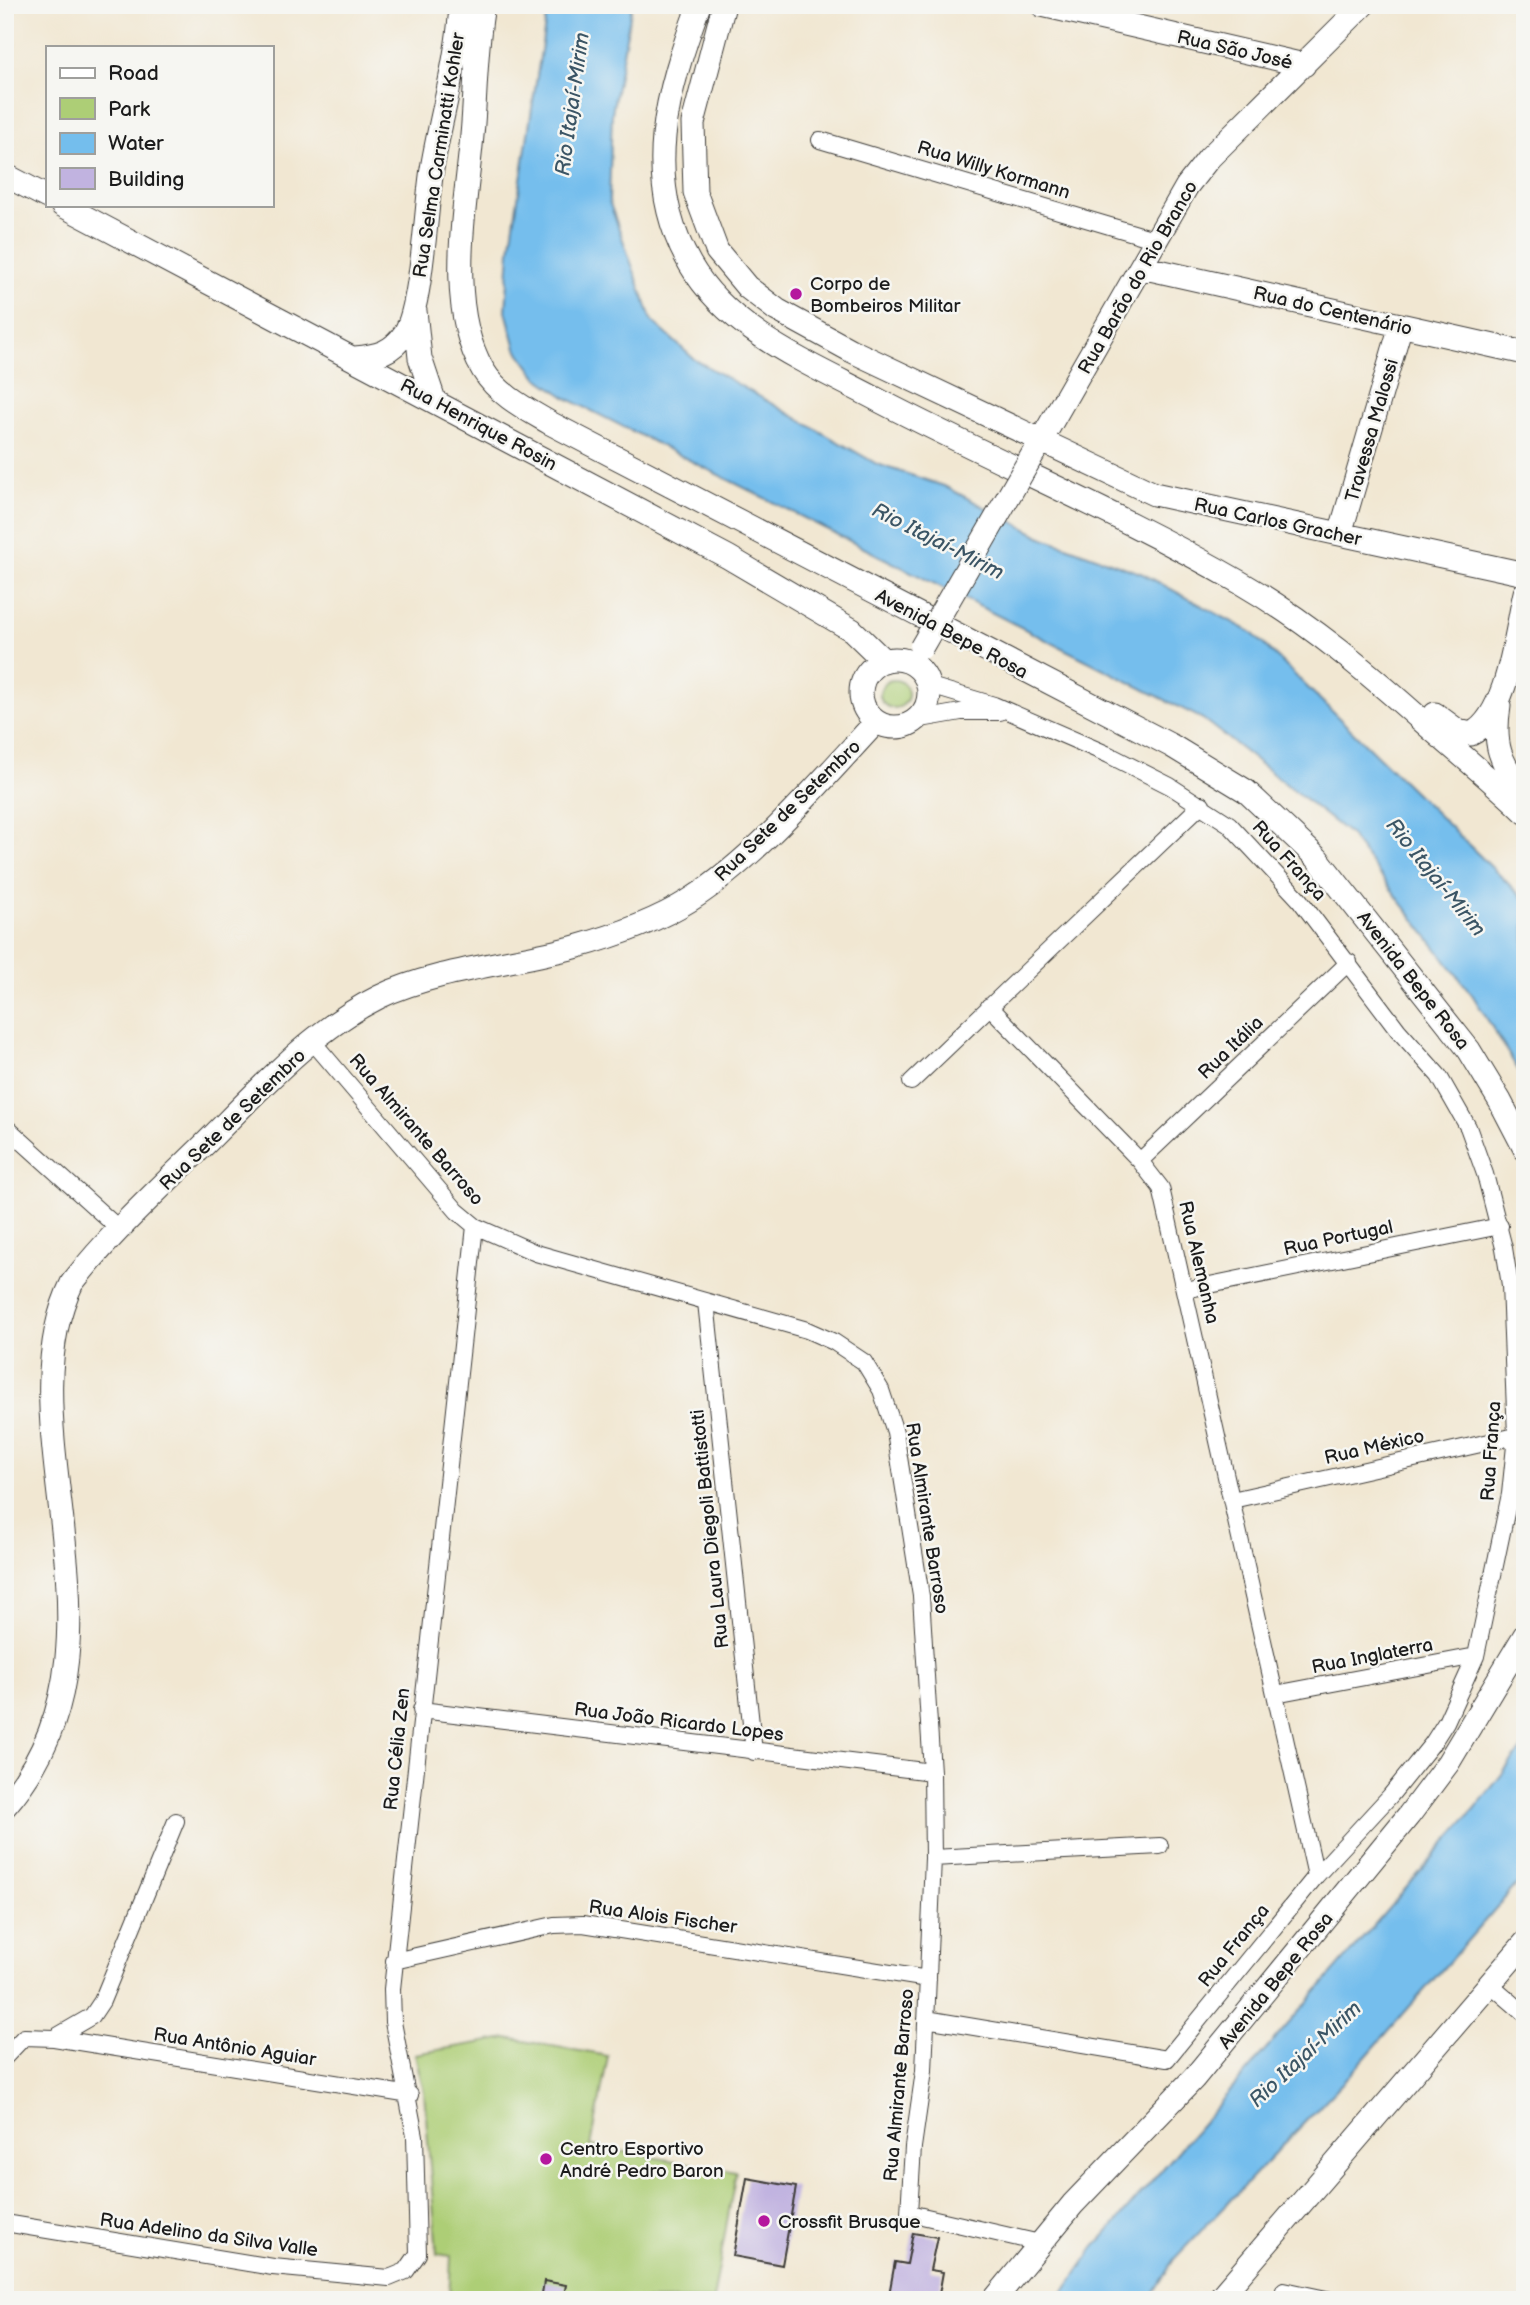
<svg xmlns="http://www.w3.org/2000/svg" width="1530" height="2305" font-family="'Balsamiq Sans',sans-serif">
	<rect width="100%" height="100%" fill="#f6f6f2"/>
	<filter id="ink" filterUnits="userSpaceOnUse"><feTurbulence type="fractalNoise" baseFrequency=".0143" numOctaves="2"/><feDisplacementMap in="SourceGraphic" scale="14" xChannelSelector="R" yChannelSelector="G"/><feConvolveMatrix kernelMatrix="1 2 1 2 8 2 1 2 1" color-interpolation-filters="sRGB"/></filter>
	<filter id="wash" filterUnits="userSpaceOnUse"><feTurbulence type="fractalNoise" baseFrequency=".00686" numOctaves="4" result="noise"/><feDisplacementMap in="SourceGraphic" scale="28" xChannelSelector="R" yChannelSelector="G"/><feGaussianBlur stdDeviation="1.57" result="paint"/><feColorMatrix in="noise" values="0 0 0 0 0 0 0 0 0 0 0 0 0 0 0 0 0 1.4 0 .05"/><feComposite in="paint" operator="in"/></filter>
	<g filter="url(#wash)">
		<rect width="100%" height="100%" fill="#f1e7d2"/>
		<path fill="#adce76" stroke="#647549" stroke-width="2" d="M880 694a14 14 0 1 1 28 0a14 14 0 1 1-28 0Z
			M507,2038L608,2056L591,2146L736,2172L713,2300H449L451,2256L437,2254L424,2092L415,2054Z"/>
		<path fill="#74beed" stroke="#486d84" stroke-width="2" d="M548,5H632L612,113L609,201L652,321L694,359L877,464L944,486L1044,538L1143,574L1251,632L1525,900V1081L1473,996L1348,833L1203,719L568,399L538,378L516,348L506,311L510,250Z
			M1525,1745V1875L1349,2076L1174,2259L1149,2300H1058L1094,2248L1473,1811Z"/>
		<g id="blocks">
			<path fill="#c1b3e0" d="M747,2178L796,2187L782,2265L733,2256Z
				M913,2233L937,2237L930,2270L943,2272L938,2300H888L895,2262L907,2264Z
				M544,2281L566,2285L563,2300H541Z"/>
		</g>
	</g>
	<g filter="url(#ink)">
		<use href="#blocks" fill-opacity="0" stroke="#3c3a37" stroke-width="2"/>
		<g fill="none" stroke-linecap="round" stroke-linejoin="round">
			<g stroke="#3c3a37" stroke-width="18">
				<path id="street" d="M820,140L1157,240
					M915,720L961,712H1000
					M989,1006L1140,1161L1161,1188L1316,1876
					M313,1042L457,1211L475,1226L536,1253L807,1330L834,1342L864,1362L881,1390L895,1432L921,1596L932,1772L933,1858L924,2071L913,2147L909,2213L1040,2243
					M911,1082L1202,804
					M5,1126L119,1229
					M1140,1161L1349,962
					M1185,1290L1500,1226
					M706,1302L754,1752
					M1232,1500L1516,1436L1525,1437
					M1275,1694L1476,1656
					M421,1710L932,1772
					M933,1858L1160,1846
					M394,1961L554,1925L583,1924L928,1979
					M1489,1983L1525,2014
					M926,2019L1167,2059L1316,1876L1390,1796L1432,1744L1446,1722L1476,1656L1510,1494L1516,1436L1510,1285L1504,1248L1485,1174L1468,1127L1439,1076L1398,1030L1299,899L1229,824L1170,786L1109,755L994,705L927,685
					M54,2038L410,2095
					M5,2057L24,2037L54,2038L92,2016L102,2001L176,1821
					M5,2223L273,2267L389,2278L406,2271L418,2254L415,2136L393,2022L392,1989L475,1226
					M1284,2290L1331,2300"/>
			</g>
			<g stroke="#3c3a37" stroke-width="25">
				<path id="secondary" d="M483,5C476,45 476,83 473,123C468,198 443,302 483,370C498,395 526,409 550,423L1172,746L1246,791L1317,858L1469,1050L1500,1101L1525,1149
					M699,5C667,91 641,179 690,264C730,333 813,365 880,401C999,463 1124,515 1241,583C1310,623 1370,674 1429,727C1461,755 1494,782 1525,812
					M724,5L693,123L695,192L717,251L747,287L777,310L850,350L1154,494L1525,574
					M1042,5L1304,65
					M5,175L47,197
					M62,205L728,557L852,630L884,661
					M1141,267L1525,353
					M415,311L420,358L434,400
					M355,358C377,356 392,353 405,333C422,305 426,207 432,169C441,115 458,60 461,5
					M1035,451L1187,186L1209,158L1363,5
					M1340,534L1401,325
					M861 693a34 34 0 1 1 68 0a34 34 0 1 1-68 0Z
					M1499,706C1493,744 1499,763 1525,792
					M1435,714L1458,731L1471,734C1508,716 1516,631 1525,593
					M5,1806C145,1647 0,1428 72,1283C112,1232 160,1188 207,1142C259,1090 312,1030 379,997C435,970 514,963 575,947C615,936 655,922 690,900C757,857 822,780 876,722
					M994,2300L1073,2204L1194,2078L1409,1815L1448,1763L1525,1635
					M1218,2300L1525,1943"/>
			</g>
			<use href="#street" stroke="#fff" stroke-width="16"/>
			<use href="#secondary" stroke="#fff" stroke-width="23"/>
			<g stroke="#3c3a37" stroke-width="25" stroke-linecap="butt">
				<path id="secondary-bridge" d="M921,648L1033,454"/>
			</g>
			<use href="#secondary-bridge" stroke="#fff" stroke-width="23"/>
		</g>
	</g>
	<g fill="#b5179e" stroke="#f6f6f2" stroke-width="2.5">
		<circle cx="796" cy="294" r="7"/>
		<circle cx="546" cy="2159" r="7"/>
		<circle cx="764" cy="2221" r="7"/>
	</g>
	<g text-anchor="middle" stroke-width="5" stroke-linejoin="round" paint-order="stroke">
		<g font-size="19" fill="#1c1c1c" stroke="#f6f6f2">
			<text transform="translate(1235 49) rotate(13)" y="7">Rua São José</text>
			<text transform="translate(438 155) rotate(-81)" y="7">Rua Selma Carminatti Kohler</text>
			<text transform="translate(994 169) rotate(17)" y="7">Rua Willy Kormann</text>
			<text transform="translate(1137 277) rotate(-60)" y="7">Rua Barão do Rio Branco</text>
			<text transform="translate(1333 310) rotate(13)" y="7">Rua do Centenário</text>
			<text transform="translate(479 424) rotate(28)" y="7">Rua Henrique Rosin</text>
			<text transform="translate(1371 430) rotate(-74)" y="7">Travessa Malossi</text>
			<text transform="translate(1278 521) rotate(12)" y="7">Rua Carlos Gracher</text>
			<text transform="translate(952 633) rotate(28)" y="7">Avenida Bepe Rosa</text>
			<text transform="translate(787 810) rotate(-44)" y="7">Rua Sete de Setembro</text>
			<text transform="translate(1290 860) rotate(48)" y="7">Rua França</text>
			<text transform="translate(1414 980) rotate(52)" y="7">Avenida Bepe Rosa</text>
			<text transform="translate(1230 1047) rotate(-44)" y="7">Rua Itália</text>
			<text transform="translate(232 1119) rotate(-44)" y="7">Rua Sete de Setembro</text>
			<text transform="translate(417 1129) rotate(49)" y="7">Rua Almirante Barroso</text>
			<text transform="translate(1338 1237) rotate(-12)" y="7">Rua Portugal</text>
			<text transform="translate(1200 1262) rotate(77)" y="7">Rua Alemanha</text>
			<text transform="translate(1374 1446) rotate(-13)" y="7">Rua México</text>
			<text transform="translate(1490 1451) rotate(-86)" y="7">Rua França</text>
			<text transform="translate(928 1518) rotate(81)" y="7">Rua Almirante Barroso</text>
			<text transform="translate(709 1529) rotate(-96)" y="7">Rua Laura Diegoli Battistotti</text>
			<text transform="translate(1372 1655) rotate(-11)" y="7">Rua Inglaterra</text>
			<text transform="translate(679 1721) rotate(7)" y="7">Rua João Ricardo Lopes</text>
			<text transform="translate(396 1749) rotate(-84)" y="7">Rua Célia Zen</text>
			<text transform="translate(663 1916) rotate(8)" y="7">Rua Alois Fischer</text>
			<text transform="translate(1233 1945) rotate(-51)" y="7">Rua França</text>
			<text transform="translate(1275 1980) rotate(-51)" y="7">Avenida Bepe Rosa</text>
			<text transform="translate(235 2046) rotate(9)" y="7">Rua Antônio Aguiar</text>
			<text transform="translate(898 2085) rotate(-85)" y="7">Rua Almirante Barroso</text>
			<text transform="translate(209 2234) rotate(8)" y="7">Rua Adelino da Silva Valle</text>
		</g>
		<g font-size="19" fill="#1c1c1c" stroke="#f6f6f2" text-anchor="start">
			<text x="810" y="290">Corpo de<tspan x="810" dy="22">Bombeiros Militar</tspan></text>
			<text x="560" y="2155">Centro Esportivo<tspan x="560" dy="22">André Pedro Baron</tspan></text>
			<text x="778" y="2228">Crossfit Brusque</text>
		</g>
		<g font-size="21" font-style="italic" fill="#3b5565" stroke="#f6f6f2">
			<text transform="translate(572 104) rotate(-82)" y="7">Rio Itajaí-Mirim</text>
			<text transform="translate(938 541) rotate(27)" y="7">Rio Itajaí-Mirim</text>
			<text transform="translate(1436 877) rotate(51)" y="7">Rio Itajaí-Mirim</text>
			<text transform="translate(1305 2054) rotate(-43)" y="7">Rio Itajaí-Mirim</text>
		</g>
	</g>
	<rect width="1530" height="2305" fill="none" stroke="#f6f6f2" stroke-width="28"/>
	<rect x="46" y="46" width="228" height="161" fill="#f6f6f2" stroke="#9f9f9c" stroke-width="2"/>
	<rect x="60" y="68" width="35" height="10" fill="#ffffff" stroke="#9f9f9c" stroke-width="2"/>
	<text x="108" y="80" font-size="21" fill="#1c1c1c">Road</text>
	<rect x="60" y="98" width="35" height="21" fill="#adce76" stroke="#9f9f9c" stroke-width="2"/>
	<text x="108" y="116" font-size="21" fill="#1c1c1c">Park</text>
	<rect x="60" y="133" width="35" height="21" fill="#74beed" stroke="#9f9f9c" stroke-width="2"/>
	<text x="108" y="150" font-size="21" fill="#1c1c1c">Water</text>
	<rect x="60" y="168" width="35" height="21" fill="#c1b3e0" stroke="#9f9f9c" stroke-width="2"/>
	<text x="108" y="186" font-size="21" fill="#1c1c1c">Building</text>
</svg>
